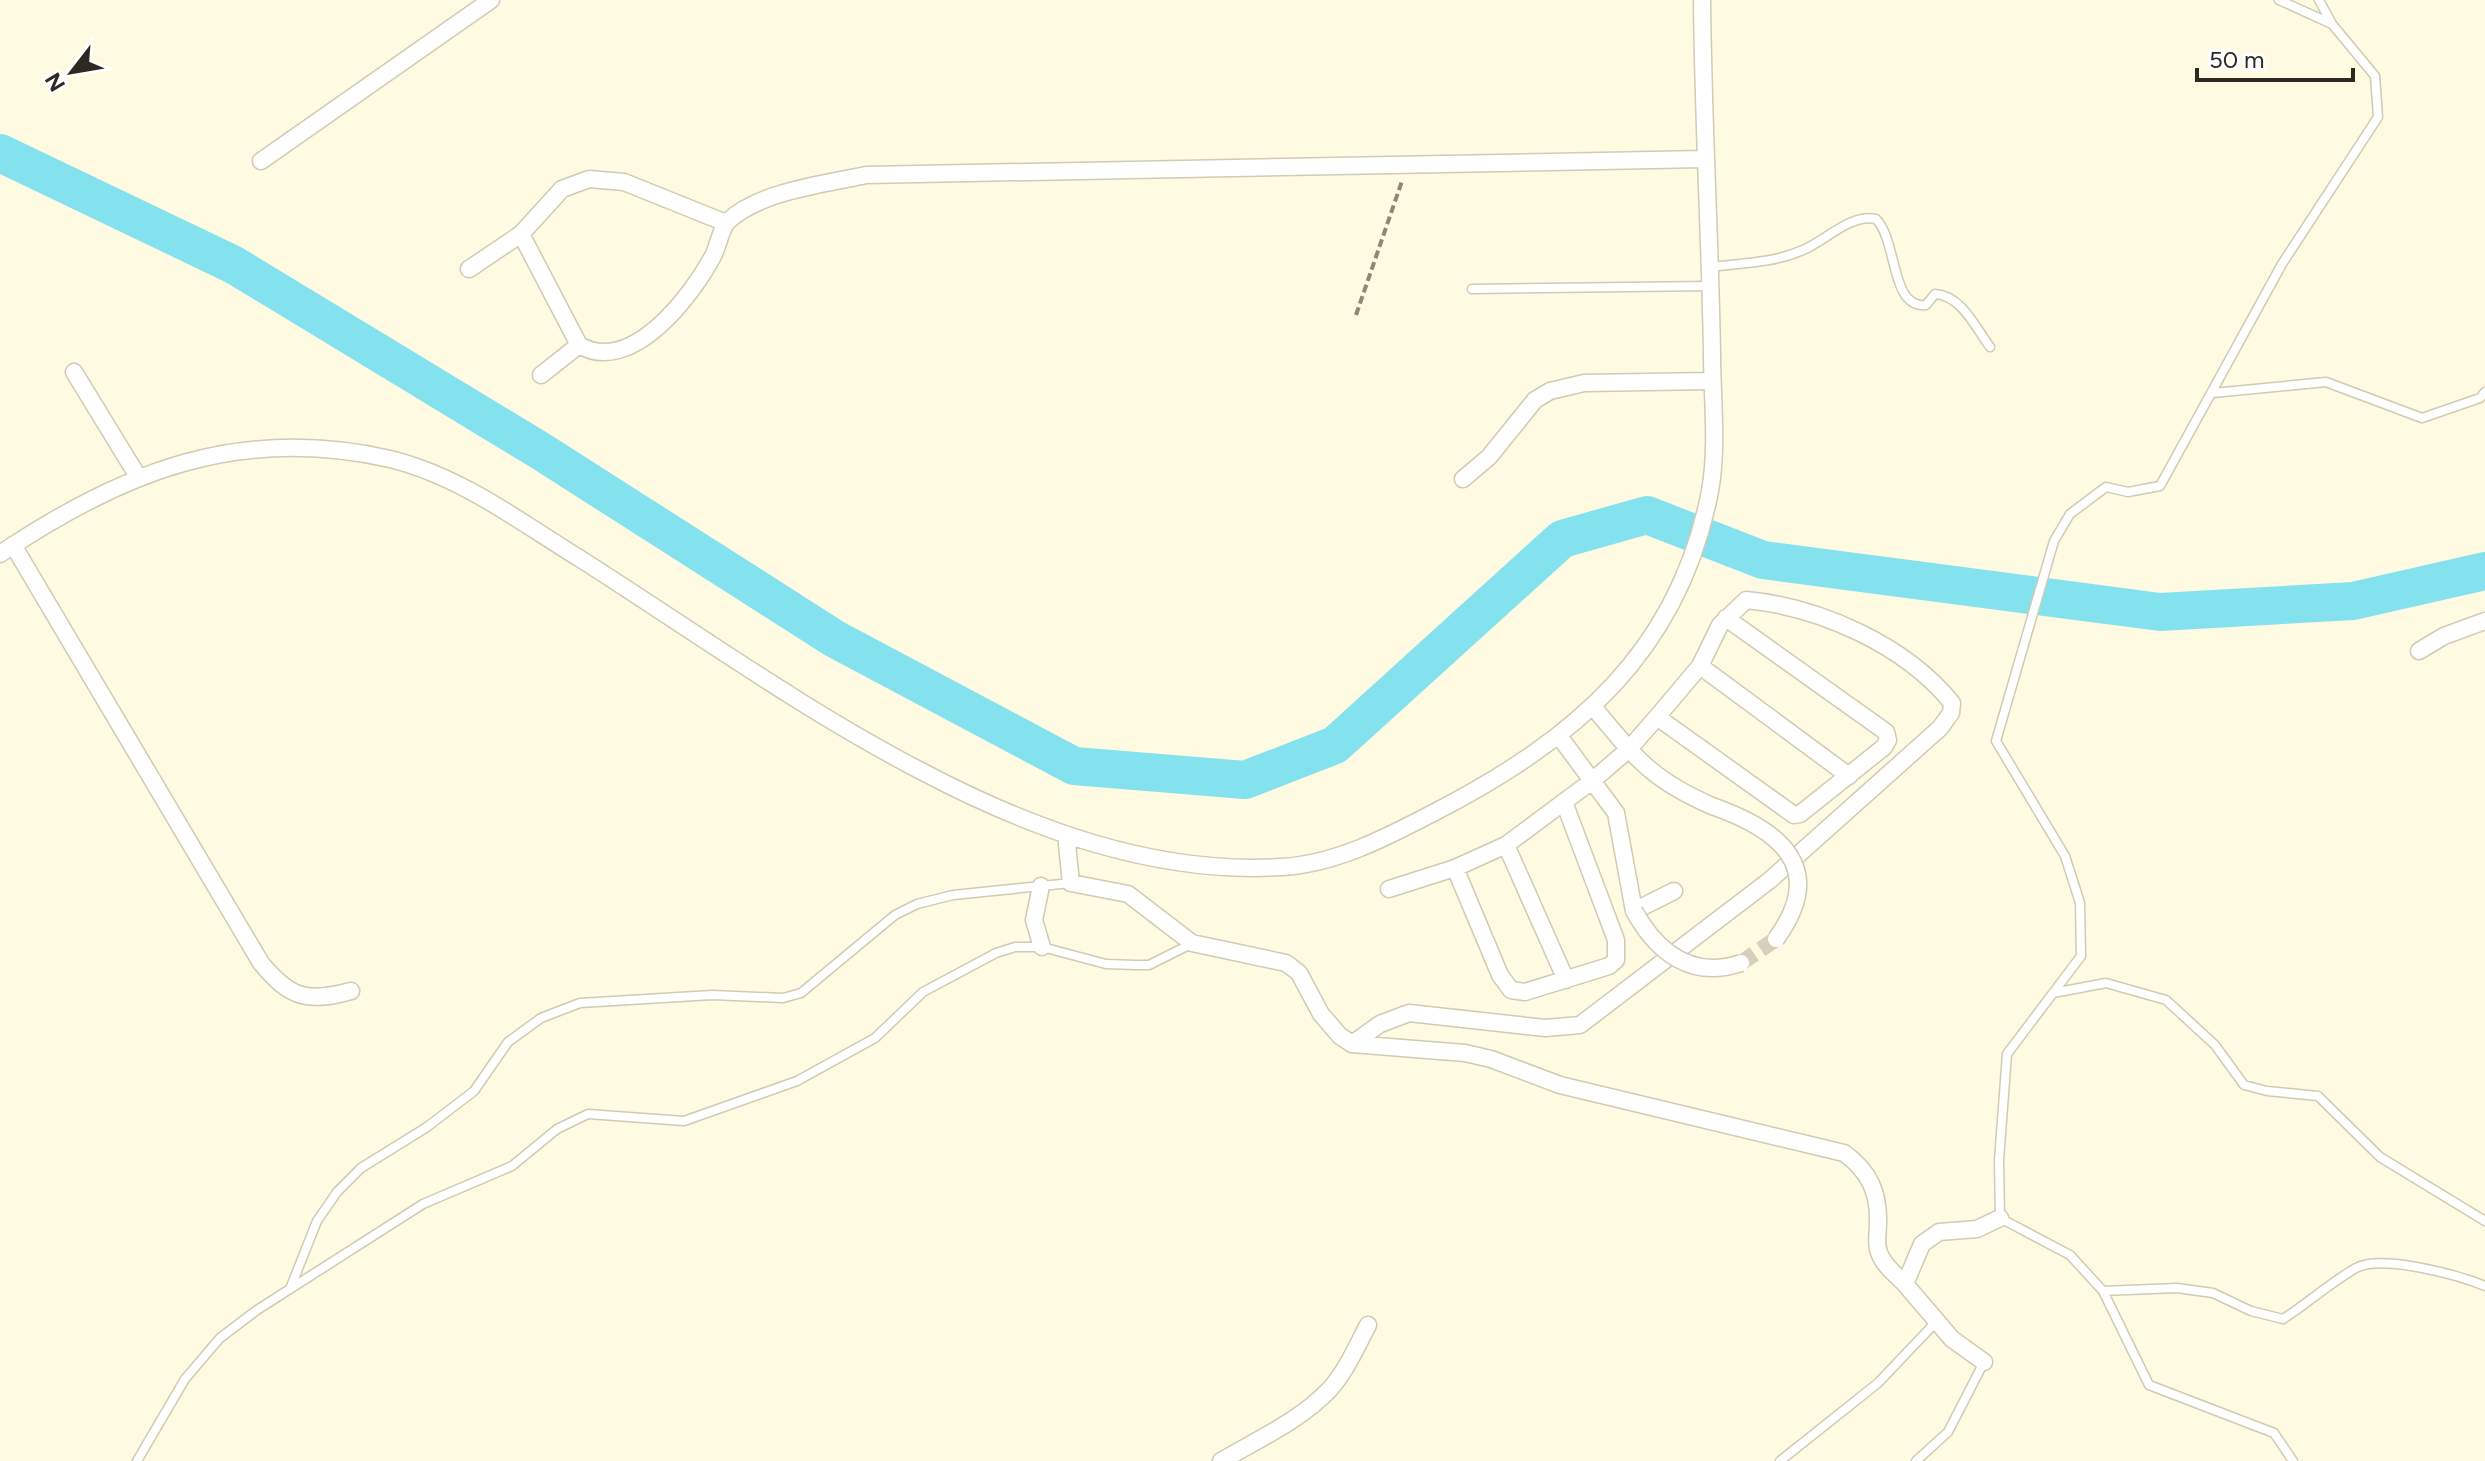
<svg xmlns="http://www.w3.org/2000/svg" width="2485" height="1461" font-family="Figtree,sans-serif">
	<rect width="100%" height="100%" fill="#fffae2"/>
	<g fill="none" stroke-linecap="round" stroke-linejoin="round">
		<path stroke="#83e2ed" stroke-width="38" d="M0,153L234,265L539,450L835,639L1074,766L1245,780L1335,745L1562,539L1647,515L1763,560L2160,612L2353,601L2485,571"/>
		<path stroke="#d5d0bb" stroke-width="16" stroke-dasharray="16 8" stroke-linecap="butt" d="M1741,963L1776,939"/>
		<g stroke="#cfcbb4" stroke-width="11">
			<path id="lane" d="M2279,0L2332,24L2375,76L2378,117L2282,264L2160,486L2128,492L2106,487L2070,514L2054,541L1996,741L2065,856L2080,903L2081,956L2007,1054L1999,1160L2000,1218L2070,1255L2103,1291L2177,1288L2213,1293L2251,1311L2283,1319C2307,1304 2331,1282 2356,1268C2382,1254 2458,1275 2485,1286
				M2319,0L2332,24
				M1711,267C1742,263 1774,263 1803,250C1825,241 1851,213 1876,219C1898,241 1890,309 1926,305L1935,294C1961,295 1976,328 1990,347
				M1472,289L1710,286
				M2213,393L2326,382L2422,418L2480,398L2485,392
				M2053,993L2106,983L2166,1000L2215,1045L2244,1085L2267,1091L2318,1096L2380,1157L2485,1221
				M290,1289L317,1221L337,1192L361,1168L427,1127L474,1091L508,1042L541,1018L580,1003L712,995L783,998L801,993L895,915L917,904L953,895L1071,883
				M2103,1291L2149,1385L2274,1433L2293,1461
				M137,1461L185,1379L220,1338L257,1310L423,1204L512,1166L557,1129L588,1114L684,1121L797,1081L875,1038L923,992L996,953L1015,947H1042L1106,964L1136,965H1149L1191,944
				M1780,1461L1878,1383L1936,1322
				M1916,1461L1948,1432L1984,1362"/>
		</g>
		<g stroke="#cfcbb4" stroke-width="19">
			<path id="street" d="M261,161L491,0
				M521,234L579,345C631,376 691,297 713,256C718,246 721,229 727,222C759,191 825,184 866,175L1703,159
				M469,269L521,234L562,189L589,179L624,182L726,223
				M74,372L137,475
				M541,375L579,345
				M1463,479L1489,457L1535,400L1550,391L1584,383L1712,381
				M13,545L261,963C290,998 307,1003 351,991
				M0,554C123,471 240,425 390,459C460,476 519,521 579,558C692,630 802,709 921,771C1031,829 1155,875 1282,867C1336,864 1387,837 1435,812C1574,740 1679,653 1710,491C1718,448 1712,397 1712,353C1710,235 1703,118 1702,0
				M2419,651L2444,636L2485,621
				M1700,666L1849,776
				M1594,708C1636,758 1650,779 1712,806
				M1657,717L1794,815L1800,814L1884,747L1888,740L1886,732L1726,618
				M1559,736L1616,813L1634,911L1674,891
				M1066,835L1071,883L1128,894L1192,943L1286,963L1299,973L1321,1014L1340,1036L1352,1044L1465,1053L1491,1059L1560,1085L1844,1153C1869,1171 1879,1192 1878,1223C1878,1231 1876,1241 1878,1249C1881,1263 1895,1274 1905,1284L1922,1244L1939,1232L1977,1229L2000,1218
				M1506,845L1566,980
				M1455,868L1500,975L1511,990L1525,992L1609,966L1616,960V940L1564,802
				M1041,886L1034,920L1042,947
				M1352,1044L1380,1024L1409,1013L1545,1028L1580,1025L1770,880L1940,728L1951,713L1952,703C1905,645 1820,607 1746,600L1720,625L1700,666L1657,717L1629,749L1592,781L1506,845L1455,868L1389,889
				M1905,1284L1952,1339L1984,1362
				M1221,1461C1257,1440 1301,1420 1330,1389C1346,1371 1357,1346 1368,1325"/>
		</g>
		<path stroke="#8d8979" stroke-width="4" stroke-dasharray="8 4" stroke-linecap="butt" d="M1356,315L1402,181"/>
		<use href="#lane" stroke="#fff" stroke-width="8"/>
		<use href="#street" stroke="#fff" stroke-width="16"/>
		<g stroke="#cfcbb4" stroke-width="19" stroke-linecap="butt">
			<path id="street-bridge" d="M1712,806C1778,829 1829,867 1776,939
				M1634,911C1657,952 1691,980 1741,963"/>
		</g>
		<use href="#street-bridge" stroke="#fff" stroke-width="16"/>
	</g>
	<g transform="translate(72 72) rotate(239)" stroke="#ffffff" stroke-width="6" paint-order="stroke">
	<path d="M0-6L14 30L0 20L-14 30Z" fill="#2c2a21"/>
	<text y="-12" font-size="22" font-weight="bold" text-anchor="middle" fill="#2c2a21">N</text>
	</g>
	<path d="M2197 68v12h156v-12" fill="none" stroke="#2c2a21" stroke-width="4"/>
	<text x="2209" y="68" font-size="24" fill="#2c2a21" stroke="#ffffff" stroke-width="6" paint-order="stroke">50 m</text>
</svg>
